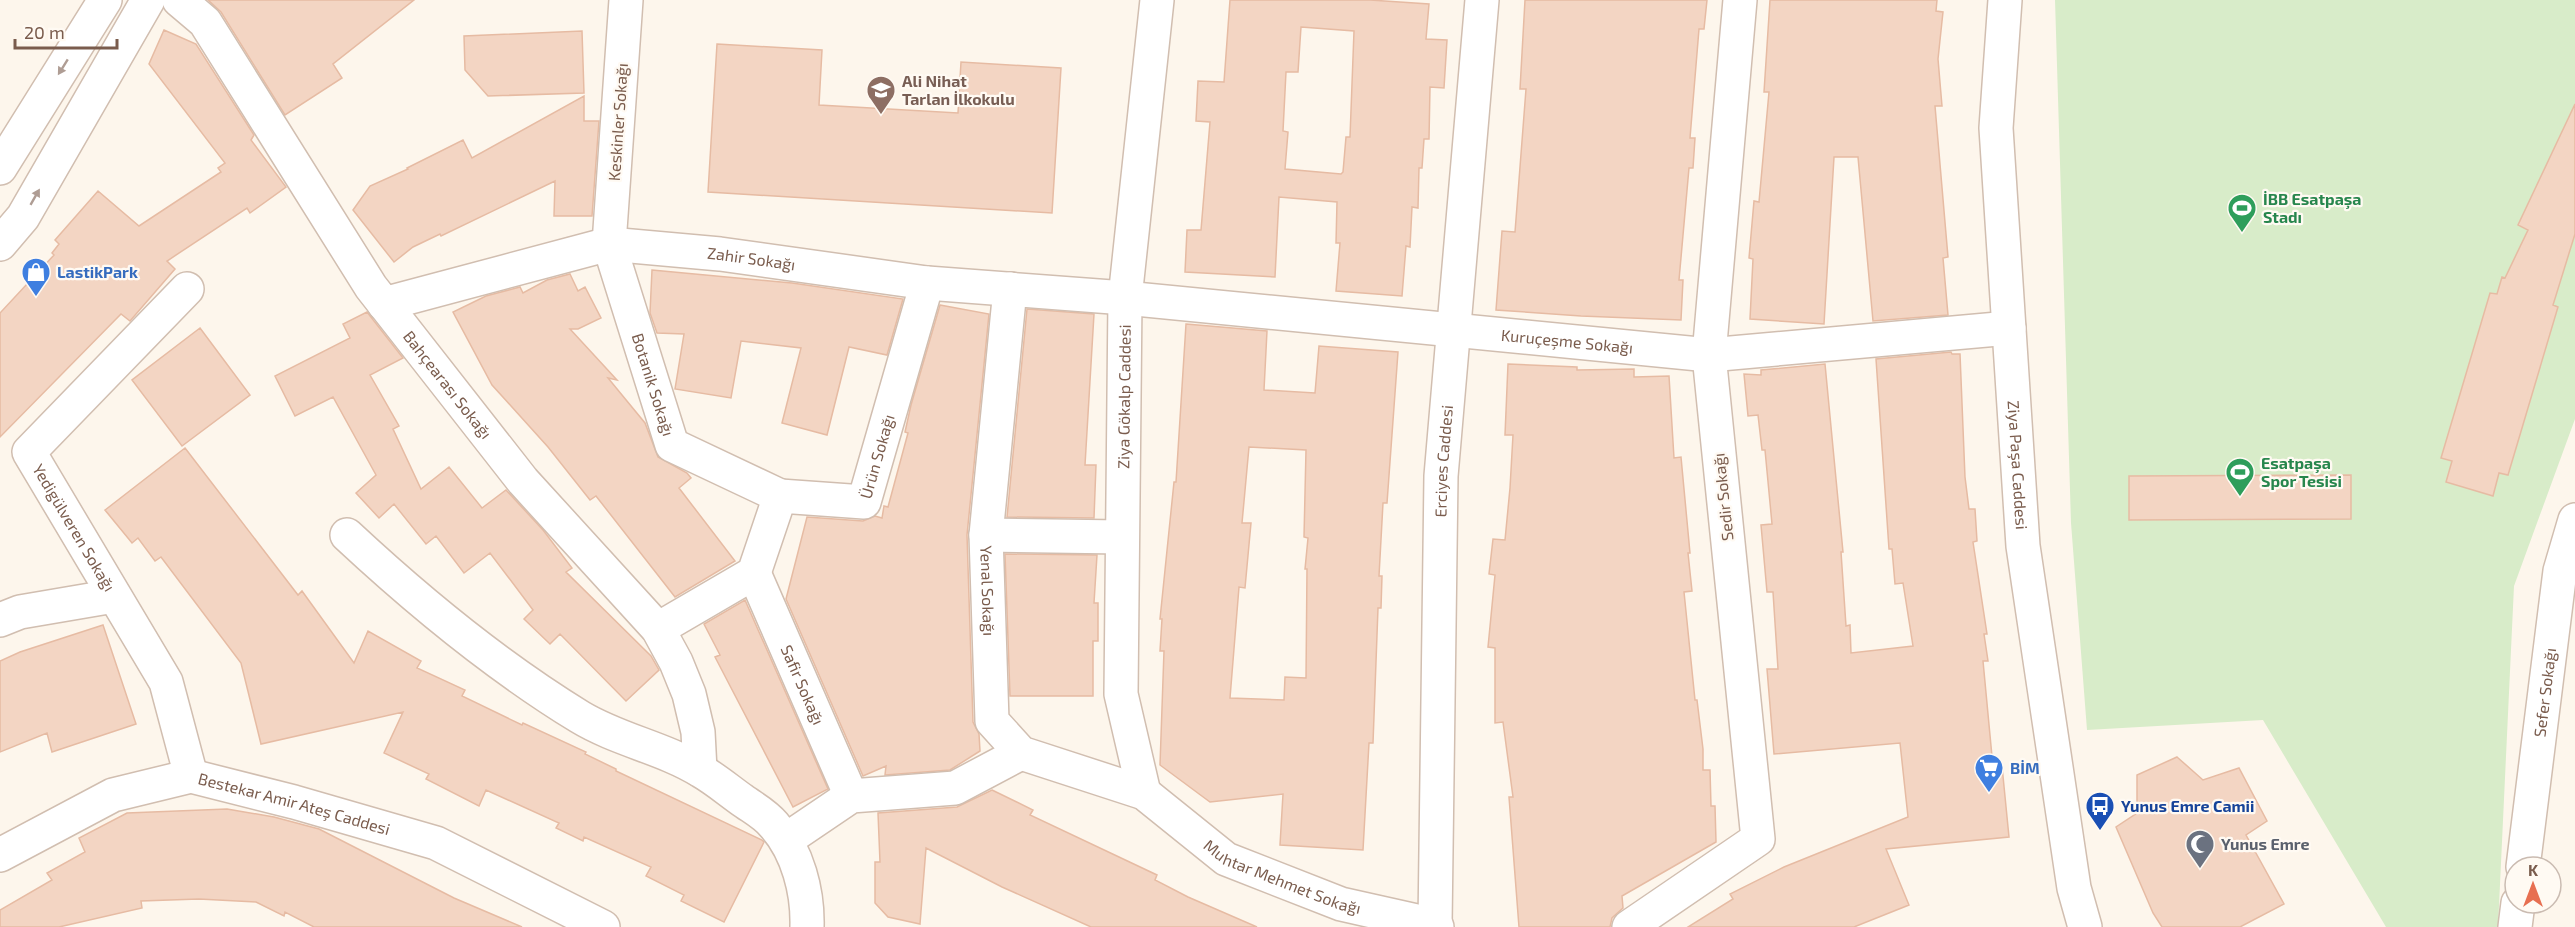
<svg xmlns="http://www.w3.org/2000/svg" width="2575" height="927" font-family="'Exo 2',sans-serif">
	<rect width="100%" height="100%" fill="#fdf6ec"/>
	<path fill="#d8ecc9" d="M2055,0H2575V419L2514,586L2498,927H2386L2263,720L2087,730L2071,523Z"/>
	<path fill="#f3d5c3" stroke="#e6bba3" stroke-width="1.5" fill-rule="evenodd" d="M208,0H414L333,64L342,78L285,115L221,12Z
		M1230,0H1370L1429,4L1426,39L1447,40L1444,88L1430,87L1429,139H1424L1422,168H1419L1418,208L1412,207L1410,247L1406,246L1402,296L1336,291L1340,243H1336L1337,202L1279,197L1275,277L1185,272L1187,230H1201L1210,122L1196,121L1198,81L1224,82ZM1301,27L1354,31L1350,137H1346L1343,172L1341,174L1285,169L1288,132L1283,131L1286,72H1298Z
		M1525,0H1707L1704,29H1699L1690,138H1695L1693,168H1689L1679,280H1683L1681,320L1581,316L1496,310L1502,231L1515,232L1526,89H1520Z
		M1770,0H1937L1936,11L1943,12L1938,59L1942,106H1935L1948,257L1943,258L1948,315L1873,321L1858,157H1834L1824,324L1750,319L1753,259L1749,258L1754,201L1759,202L1769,92H1764Z
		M164,30L196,44L254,135L251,140L286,187L250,213L247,208L167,261L175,269L130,321L121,314L0,437V313L54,255L52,253L59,244L55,240L98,191L139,226L221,172L218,168L225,163L149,64Z
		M582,31L584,93L488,96L465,70L464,36Z
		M717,44L822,50L819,105L958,113L961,62L1061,68L1052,213L708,192Z
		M584,96V121H599L592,216H554L555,181L441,236L440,234L413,247L394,262L353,210L370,186L408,169L407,168L463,140L472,158Z
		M2575,104V234L2553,305L2558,307L2508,475L2499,473L2493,496L2446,482L2452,461L2441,458L2490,293L2497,294L2502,277L2505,278L2528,230L2518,225Z
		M652,270L792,283L903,299L887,355L849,347L827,435L782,423L801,348L741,341L731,398L675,389L684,334L657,333L650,313Z
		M570,274L578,291L585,287L601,318L578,329H570L617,380L608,378L645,423L658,457L687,473L691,478L679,488L735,561L675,597L596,496L590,500L548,447L492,385L453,312L486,296L520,287L523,293L547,280Z
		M940,305L989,314L967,535L973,722L979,734L980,751L950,770L885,775L886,766L863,776L786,599L807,517L863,521L875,516L882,518L884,506L888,507L908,433L905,432L911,405Z
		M1027,309L1094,314L1085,465H1096L1094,518L1007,517Z
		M367,312L403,358L370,375L399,426L393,429L421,489L449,467L482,508L506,490L543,530L572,568L566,572L651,656L659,670L626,701L560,634L550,644L524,619L533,610L490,553L464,573L436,536L426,544L394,504L379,518L356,493L376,475L333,397L295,416L275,376L350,338L343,324Z
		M1186,324L1267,331L1264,390L1315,393L1319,346L1398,352L1387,503H1383L1379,576H1382L1381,608H1378L1373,743H1369L1363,850L1280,845L1283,794L1210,802L1160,765L1164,651H1160L1162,619H1160L1174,482H1176ZM1249,447L1306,450L1304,537L1308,538L1305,569H1307L1306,678L1285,677L1284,700L1230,698L1239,587L1245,588L1251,523H1242Z
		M200,328L250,395L182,446L132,380Z
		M1951,352L1952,354H1960L1965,477L1969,509H1975L1977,541L1973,542L1987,634H1984L1988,661H1983L1993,767L2002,766L2009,837L1886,849L1909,905L1854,927H1688L1733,899L1730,894L1784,867L1908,817L1900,743L1774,754L1767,669H1778L1773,592H1767L1761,525L1772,524L1765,450H1762L1758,415L1748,416L1744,374L1761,375V370L1825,364L1843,552H1841L1846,626L1850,625L1851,653L1913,646L1903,583L1895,584L1892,549H1889L1876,359Z
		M1508,364L1577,367V370L1634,369V377L1669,376L1674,458L1681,457L1690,553H1688L1692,591L1684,592L1695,700H1697L1703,749V770H1710L1711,806H1715L1716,842L1622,896L1623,908L1612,918L1610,927H1519L1509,797H1513L1503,722L1495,723V648L1488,647L1495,575L1489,574L1493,539L1505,540L1510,488L1513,435H1505Z
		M185,448L298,595L302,591L354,663L368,631L421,661L417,668L465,690L462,696L522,725L523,723L586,752L585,754L616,769V771L762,840L764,842L724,922L681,901L684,895L646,876L651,867L584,837L583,841L556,828L559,823L486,790L479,806L426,779L429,774L384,753L403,712L261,744L241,663L161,557L155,561L138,538L132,543L105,510Z
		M2351,475V519L2129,520V476Z
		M1005,554L1097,555L1094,603H1098V641H1093V696H1010Z
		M745,600L828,789L793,807L715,657L720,655L704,624Z
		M103,625L136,724L52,752L47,733L0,752V661L20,652Z
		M2177,757L2203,780L2239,768L2267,821L2246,835L2284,904L2240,927H2162L2153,913L2116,827L2137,813V775Z
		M992,790L1033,810L1030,815L1157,875L1155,880L1188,897L1257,927H1091L1002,887L926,848L920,924L888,917L875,903V862H880L878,813L957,807Z
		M227,809L274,817L319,829L454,898L522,927H314L285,912L284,916L256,902L199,899L141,901L142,908L59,927H0V910L52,880L47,873L85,852L79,838L127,813Z"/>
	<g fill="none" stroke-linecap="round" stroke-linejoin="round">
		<g stroke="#d1beb0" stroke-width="36">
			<g id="minor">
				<path id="s1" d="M179,0L205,22L371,287L523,481L658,629L676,662L689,694L698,732L700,770"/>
				<path id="s2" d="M626,0L609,244L672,445L780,496"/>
				<path id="s3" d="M2005,0L1996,128L2023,546L2074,888L2085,927"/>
				<path d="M0,168L105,0"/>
				<path d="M0,244L23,217L148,0"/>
				<path id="s4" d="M187,289L29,452L166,682L191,776"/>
				<path id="s5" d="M1010,289L986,535L992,721L1021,753L1144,793L1226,859L1341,904L1435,925L1437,927"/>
				<path id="s6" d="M384,304L609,244L720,254L927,283L1125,298L1709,355L2009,328"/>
				<path d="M347,535C420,603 495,665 580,717C618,740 664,748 701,771C715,779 728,790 742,800C753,808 765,814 774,825C798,852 808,892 807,927"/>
				<path d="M986,535L1122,537"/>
				<path id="s7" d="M754,573L851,796"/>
				<path d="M0,620L20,612L114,596"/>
				<path id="s8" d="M658,629L754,573L780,496L864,502L927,283"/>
				<path id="s9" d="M1144,793L1121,694L1125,298L1157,0"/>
				<path d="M786,840L851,796L955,788L1021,753"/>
				<path id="s10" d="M0,855L113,795L191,776L294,802L436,843L603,927"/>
				<path id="s11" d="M2523,867L2560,571L2575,520"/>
				<path id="s12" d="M1435,925L1441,476L1482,0"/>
				<path d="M1629,927L1758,839L1709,355L1740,0"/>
				<path d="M2515,927L2518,903"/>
			</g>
		</g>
		<use href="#minor" stroke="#fff" stroke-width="33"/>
	</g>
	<defs><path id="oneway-solid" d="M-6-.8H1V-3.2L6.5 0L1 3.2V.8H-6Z" transform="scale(1.5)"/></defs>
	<g fill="#af9d94">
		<use href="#oneway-solid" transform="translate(63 67) rotate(122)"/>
		<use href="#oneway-solid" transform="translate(35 197) rotate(-60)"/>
	</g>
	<defs>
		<g id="school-pin" transform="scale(1.5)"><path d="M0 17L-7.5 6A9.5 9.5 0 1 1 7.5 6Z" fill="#8d6e63" stroke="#fffaf3"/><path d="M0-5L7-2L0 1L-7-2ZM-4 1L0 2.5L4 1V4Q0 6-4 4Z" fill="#fff"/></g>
		<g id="stadium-pin" transform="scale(1.5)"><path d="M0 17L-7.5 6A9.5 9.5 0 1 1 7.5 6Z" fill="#2e9e5b" stroke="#fffaf3"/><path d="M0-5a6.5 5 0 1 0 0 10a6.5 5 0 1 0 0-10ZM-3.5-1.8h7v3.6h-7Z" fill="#fff"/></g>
		<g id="shop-pin" transform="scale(1.5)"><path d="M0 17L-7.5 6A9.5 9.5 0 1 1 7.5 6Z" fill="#3f7fe0" stroke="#fffaf3"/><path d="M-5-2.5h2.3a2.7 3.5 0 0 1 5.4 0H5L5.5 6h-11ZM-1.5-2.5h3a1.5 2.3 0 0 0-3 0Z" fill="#fff"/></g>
		<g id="supermarket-pin" transform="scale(1.5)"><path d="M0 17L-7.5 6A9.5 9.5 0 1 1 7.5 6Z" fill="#3f7fe0" stroke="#fffaf3"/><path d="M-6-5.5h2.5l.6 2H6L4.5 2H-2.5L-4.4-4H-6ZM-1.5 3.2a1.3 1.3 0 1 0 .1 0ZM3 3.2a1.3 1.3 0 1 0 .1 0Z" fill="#fff"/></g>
		<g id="bus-pin" transform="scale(1.5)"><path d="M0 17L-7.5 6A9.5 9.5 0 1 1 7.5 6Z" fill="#1a4fb4" stroke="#fffaf3"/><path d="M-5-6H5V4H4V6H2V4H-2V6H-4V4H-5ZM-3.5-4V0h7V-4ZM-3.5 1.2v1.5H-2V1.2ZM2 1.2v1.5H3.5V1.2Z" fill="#fff"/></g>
		<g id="mosque-pin" transform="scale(1.5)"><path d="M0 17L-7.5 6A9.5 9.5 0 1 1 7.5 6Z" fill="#6b7280" stroke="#fffaf3"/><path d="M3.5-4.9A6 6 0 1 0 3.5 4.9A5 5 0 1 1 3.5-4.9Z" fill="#fff"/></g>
	</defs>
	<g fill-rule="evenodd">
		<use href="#school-pin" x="881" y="90"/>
		<use href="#stadium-pin" x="2242" y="208"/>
		<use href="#shop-pin" x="36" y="272"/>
		<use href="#stadium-pin" x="2240" y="472"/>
		<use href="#supermarket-pin" x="1989" y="768"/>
		<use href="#bus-pin" x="2100" y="806"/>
		<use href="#mosque-pin" x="2200" y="844"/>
	</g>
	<g text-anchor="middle" stroke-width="4.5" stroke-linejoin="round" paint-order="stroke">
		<g font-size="16" font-weight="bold" fill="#785e54" stroke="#fffaf3" text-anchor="start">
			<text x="902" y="87">Ali Nihat<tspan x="902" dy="18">Tarlan İlkokulu</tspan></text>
		</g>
		<g font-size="16" fill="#7a5c4d" stroke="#fffaf3">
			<text transform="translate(618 122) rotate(-86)" y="6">Keskinler Sokağı</text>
			<text dy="6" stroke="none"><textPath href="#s6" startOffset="376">Zahir Sokağı</textPath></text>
			<text dy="6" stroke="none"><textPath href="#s6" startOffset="1196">Kuruçeşme Sokağı</textPath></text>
			<text dy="6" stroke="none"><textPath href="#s1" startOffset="471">Bahçearası Sokağı</textPath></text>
			<text dy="6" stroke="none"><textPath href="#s2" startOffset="392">Botanik Sokağı</textPath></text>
			<text dy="6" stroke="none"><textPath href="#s9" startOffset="399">Ziya Gökalp Caddesi</textPath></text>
			<text dy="6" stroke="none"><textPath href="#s8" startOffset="324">Ürün Sokağı</textPath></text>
			<text dy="6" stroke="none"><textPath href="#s12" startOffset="464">Erciyes Caddesi</textPath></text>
			<text dy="6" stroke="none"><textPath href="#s3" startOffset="466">Ziya Paşa Caddesi</textPath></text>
			<text transform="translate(1723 497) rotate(-96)" y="6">Sedir Sokağı</text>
			<text dy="6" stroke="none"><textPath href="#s4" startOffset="315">Yedigülveren Sokağı</textPath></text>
			<text dy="6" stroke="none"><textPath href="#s5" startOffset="303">Yenal Sokağı</textPath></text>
			<text dy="6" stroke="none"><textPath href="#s7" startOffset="122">Safir Sokağı</textPath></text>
			<text dy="6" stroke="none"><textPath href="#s11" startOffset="176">Sefer Sokağı</textPath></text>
			<text dy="6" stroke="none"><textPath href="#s10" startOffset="315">Bestekar Amir Ateş Caddesi</textPath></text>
			<text dy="6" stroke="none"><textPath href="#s5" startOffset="770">Muhtar Mehmet Sokağı</textPath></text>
		</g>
		<g font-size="16" font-weight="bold" fill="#27864d" stroke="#fffaf3" text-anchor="start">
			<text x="2263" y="205">İBB Esatpaşa<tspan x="2263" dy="18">Stadı</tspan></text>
			<text x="2261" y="469">Esatpaşa<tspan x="2261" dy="18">Spor Tesisi</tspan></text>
		</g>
		<g font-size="16" font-weight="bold" fill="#366cbe" stroke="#fffaf3" text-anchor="start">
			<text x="57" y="278">LastikPark</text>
			<text x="2010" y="774">BİM</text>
		</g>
		<g font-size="16" font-weight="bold" fill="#164399" stroke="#fffaf3" text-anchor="start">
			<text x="2121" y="812">Yunus Emre Camii</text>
		</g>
		<g font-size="16" font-weight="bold" fill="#5b616d" stroke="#fffaf3" text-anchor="start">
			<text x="2221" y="850">Yunus Emre</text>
		</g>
	</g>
	<g transform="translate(2533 885)"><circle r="28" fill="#fffaf3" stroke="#cabbb1" stroke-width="1.5"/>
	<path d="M0-4.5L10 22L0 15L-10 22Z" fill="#e76f51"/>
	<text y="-9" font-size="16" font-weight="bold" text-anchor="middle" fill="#7a5c4d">K</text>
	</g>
	<path d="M15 39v9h102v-9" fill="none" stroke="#7a5c4d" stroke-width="3"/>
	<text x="24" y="39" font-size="18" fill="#7a5c4d" stroke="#fffaf3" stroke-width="4.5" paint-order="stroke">20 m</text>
</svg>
